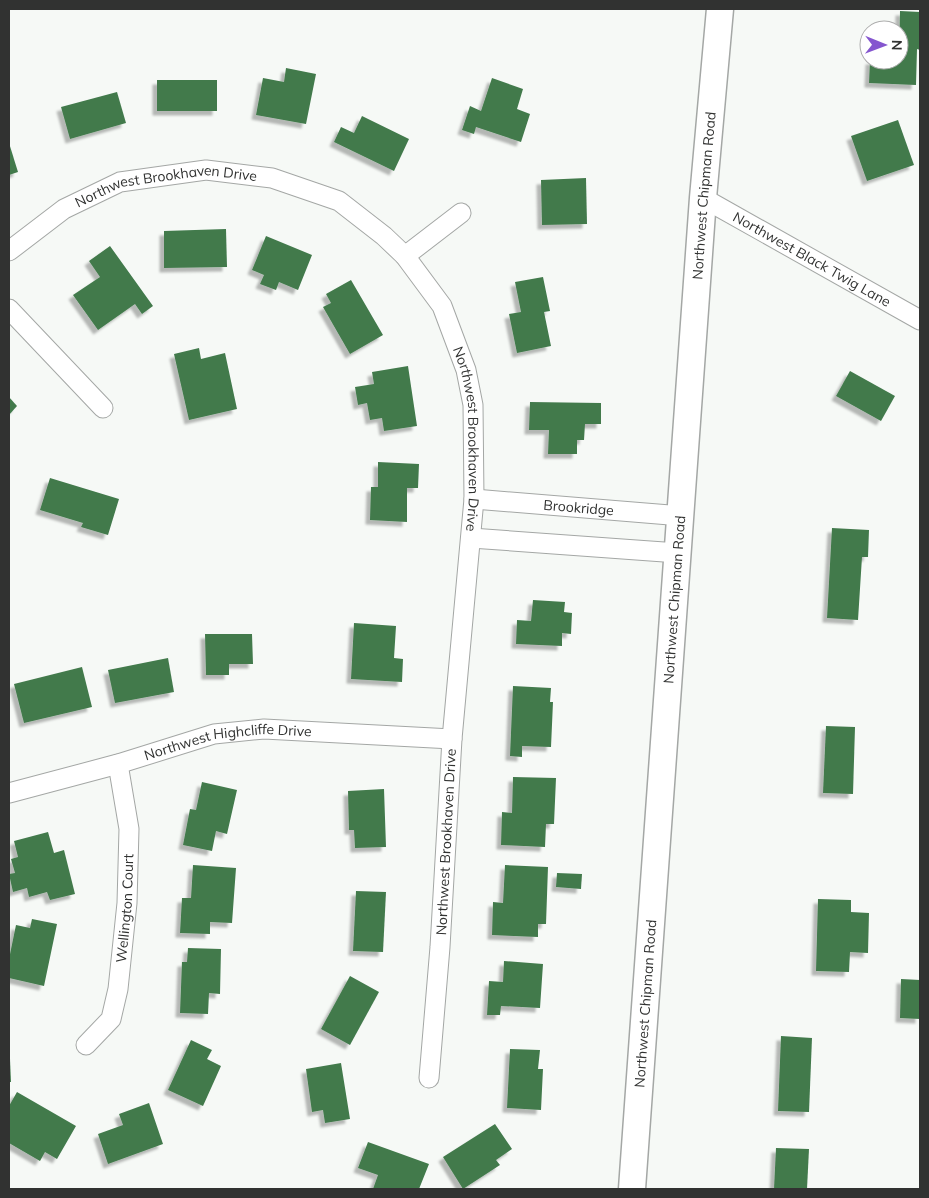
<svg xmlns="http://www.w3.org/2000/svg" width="929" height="1198" viewBox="0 0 929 1198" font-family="Mulish,sans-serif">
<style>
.building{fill:#427a4c;filter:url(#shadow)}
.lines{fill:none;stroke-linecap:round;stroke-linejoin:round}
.street-casing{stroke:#a4a7a5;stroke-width:21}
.secondary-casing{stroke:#a4a7a5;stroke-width:29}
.street{stroke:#fff;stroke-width:19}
.secondary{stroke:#fff;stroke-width:26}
.labels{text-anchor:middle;stroke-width:5;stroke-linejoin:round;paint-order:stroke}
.street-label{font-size:14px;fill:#313231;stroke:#fff}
</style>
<defs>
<filter id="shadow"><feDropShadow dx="-4.5" dy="4.5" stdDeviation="1" flood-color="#0004"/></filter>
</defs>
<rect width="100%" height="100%" fill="#f6f9f6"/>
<g class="building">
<path d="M900,11L920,12V50L917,49L916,85L869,83L870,60H899Z"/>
<path d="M286,68L316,74L306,124L256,115L263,78L284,82Z"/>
<path d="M492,78L523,89L517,109L530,114L521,142L476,127L474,134L462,130L470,106L481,111Z"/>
<rect x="157" y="80" width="60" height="31"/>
<path d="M117,92L126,123L70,139L61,107Z"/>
<path d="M362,116L409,139L394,171L334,142L341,127L354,133Z"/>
<path d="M898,120L914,165L867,181L851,136Z"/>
<path d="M9,143L18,172L9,175Z"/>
<path d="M586,178L587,224L542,225L541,180Z"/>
<path d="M226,229L227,267L164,268V231Z"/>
<path d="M266,236L312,255L298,290L279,282L276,290L260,284L264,275L252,270Z"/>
<path d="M110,246L153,306L142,314L135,304L98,330L73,295L100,277L89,261Z"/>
<path d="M543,277L550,311L544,312L551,346L517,353L509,314L521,312L515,282Z"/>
<path d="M351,280L383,335L350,354L323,307L331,303L326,294Z"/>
<path d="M199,348L201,359L225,353L237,409L189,420L174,354Z"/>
<path d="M408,366L417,426L384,431L382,418L370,420L367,403L358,405L355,387L374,384L372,372Z"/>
<path d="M850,371L895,396L881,421L836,396Z"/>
<path d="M9,397L17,406L9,415Z"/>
<path d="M530,402L601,403V424H585L584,440H577V454H548L549,430H529Z"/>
<path d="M378,462L419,464L418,488H407V522L370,520L371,487H378Z"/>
<path d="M50,478L119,499L108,535L81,527L83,523L40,510Z"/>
<path d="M832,528L869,530L868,557H862L858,620L827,618Z"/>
<path d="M533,600L565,602L564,612L572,613L571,634L562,633V646L516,644L517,620L531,621Z"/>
<path d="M354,623L396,626L394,658L403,659L402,682L351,679Z"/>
<path d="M205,634H252L253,664H229V675H206Z"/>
<path d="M168,658L174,692L115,703L108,670Z"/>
<path d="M82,667L92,707L24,723L14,684Z"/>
<path d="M513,686L551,688L550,702H553L551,747L522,746V757L510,756Z"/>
<path d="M826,726L855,727L853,794L823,793Z"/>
<path d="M513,777L556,778L554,824H546L545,847L501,845L502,812L512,813Z"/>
<path d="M202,782L237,790L227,834L216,831L212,851L183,845L190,809L196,810Z"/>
<path d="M384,789L386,847L355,848L354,830H349L348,791Z"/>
<path d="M48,832L54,853L64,850L75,894L50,900L47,892L29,897L27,888L13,892L9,874L15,873L11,859L18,857L14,841Z"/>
<path d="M193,865L236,868L232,923L210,922V934L180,933L182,898H191Z"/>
<path d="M505,865L548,867L546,924H538V937L492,935L493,902L503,903Z"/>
<path d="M557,873L582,874L581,889L556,887Z"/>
<path d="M356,891L386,892L383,952L353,951Z"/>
<path d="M818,899L851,900V912L869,913L868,953L850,952L849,972L816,971Z"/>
<path d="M32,919L57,924L44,986L9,978V959L16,925L30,928Z"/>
<path d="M188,948L221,949L220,994L209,993L208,1014L180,1013L182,962H187Z"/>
<path d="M504,961L543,964L540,1008L501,1006L500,1015H487L489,981L503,982Z"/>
<path d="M350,976L379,992L350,1045L321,1029Z"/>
<path d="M901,979L920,980V1019L900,1018Z"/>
<path d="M781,1036L812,1038L809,1112L778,1111Z"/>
<path d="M191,1040L212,1050L207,1059L221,1066L203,1106L168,1090Z"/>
<path d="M510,1049L540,1050L538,1069H543L541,1110L507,1108Z"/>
<path d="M9,1059H10L11,1082H9Z"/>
<path d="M341,1063L350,1119L325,1123L323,1110L312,1112L306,1069Z"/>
<path d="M17,1092L76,1126L57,1159L45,1152L40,1161L9,1143V1106Z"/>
<path d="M149,1103L163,1144L108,1164L98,1134L123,1125L119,1114Z"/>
<path d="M495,1124L512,1149L496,1160L500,1165L463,1189L443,1157Z"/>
<path d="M368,1142L429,1164L419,1189H373L378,1175L358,1168Z"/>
<path d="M776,1148L809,1149L807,1189H774Z"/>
</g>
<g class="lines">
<defs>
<g id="street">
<path id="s1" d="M703,198L920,320"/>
<path id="s2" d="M9,251L64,209L120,182L206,170L272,178L339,201L384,236L405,256L442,306L466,370L473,405L474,499L452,739L440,947L429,1078"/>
<path d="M405,256L461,213"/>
<path d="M9,309L103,408"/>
<path id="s3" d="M474,499L682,516"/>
<path d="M471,538L678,553"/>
<path id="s4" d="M9,793L118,764L214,734L264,729L452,739"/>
<path id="s5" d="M86,1045L111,1019L118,989L127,903L129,829L118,764"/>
</g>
<g id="secondary">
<path id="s6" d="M632,1189L703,198L720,9"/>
</g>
</defs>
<use href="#street" class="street-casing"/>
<use href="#secondary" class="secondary-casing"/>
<use href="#street" class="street"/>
<use href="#secondary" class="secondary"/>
</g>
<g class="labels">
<g class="street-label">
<text dy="5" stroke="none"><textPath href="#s2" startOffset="176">Northwest Brookhaven Drive</textPath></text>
<text dy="5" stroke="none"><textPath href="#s6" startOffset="996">Northwest Chipman Road</textPath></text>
<text dy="5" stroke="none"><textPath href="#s1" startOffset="125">Northwest Black Twig Lane</textPath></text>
<text dy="5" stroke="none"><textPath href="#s2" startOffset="641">Northwest Brookhaven Drive</textPath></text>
<text dy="5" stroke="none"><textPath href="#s3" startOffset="105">Brookridge</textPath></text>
<text dy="5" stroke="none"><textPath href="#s6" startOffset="591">Northwest Chipman Road</textPath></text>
<text dy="5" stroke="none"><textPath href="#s4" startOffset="226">Northwest Highcliffe Drive</textPath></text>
<text transform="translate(446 842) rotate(-87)" y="5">Northwest Brookhaven Drive</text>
<text dy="5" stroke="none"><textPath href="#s5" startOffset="148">Wellington Court</textPath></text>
<text dy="5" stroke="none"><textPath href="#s6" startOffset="186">Northwest Chipman Road</textPath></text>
</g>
</g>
<rect width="929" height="1198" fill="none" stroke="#313231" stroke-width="20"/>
<g transform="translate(884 45) rotate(91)"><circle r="24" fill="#ffffff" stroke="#adadad"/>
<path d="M0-4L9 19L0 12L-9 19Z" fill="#8556cf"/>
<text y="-8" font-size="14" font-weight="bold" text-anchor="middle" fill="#313231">N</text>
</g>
</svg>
